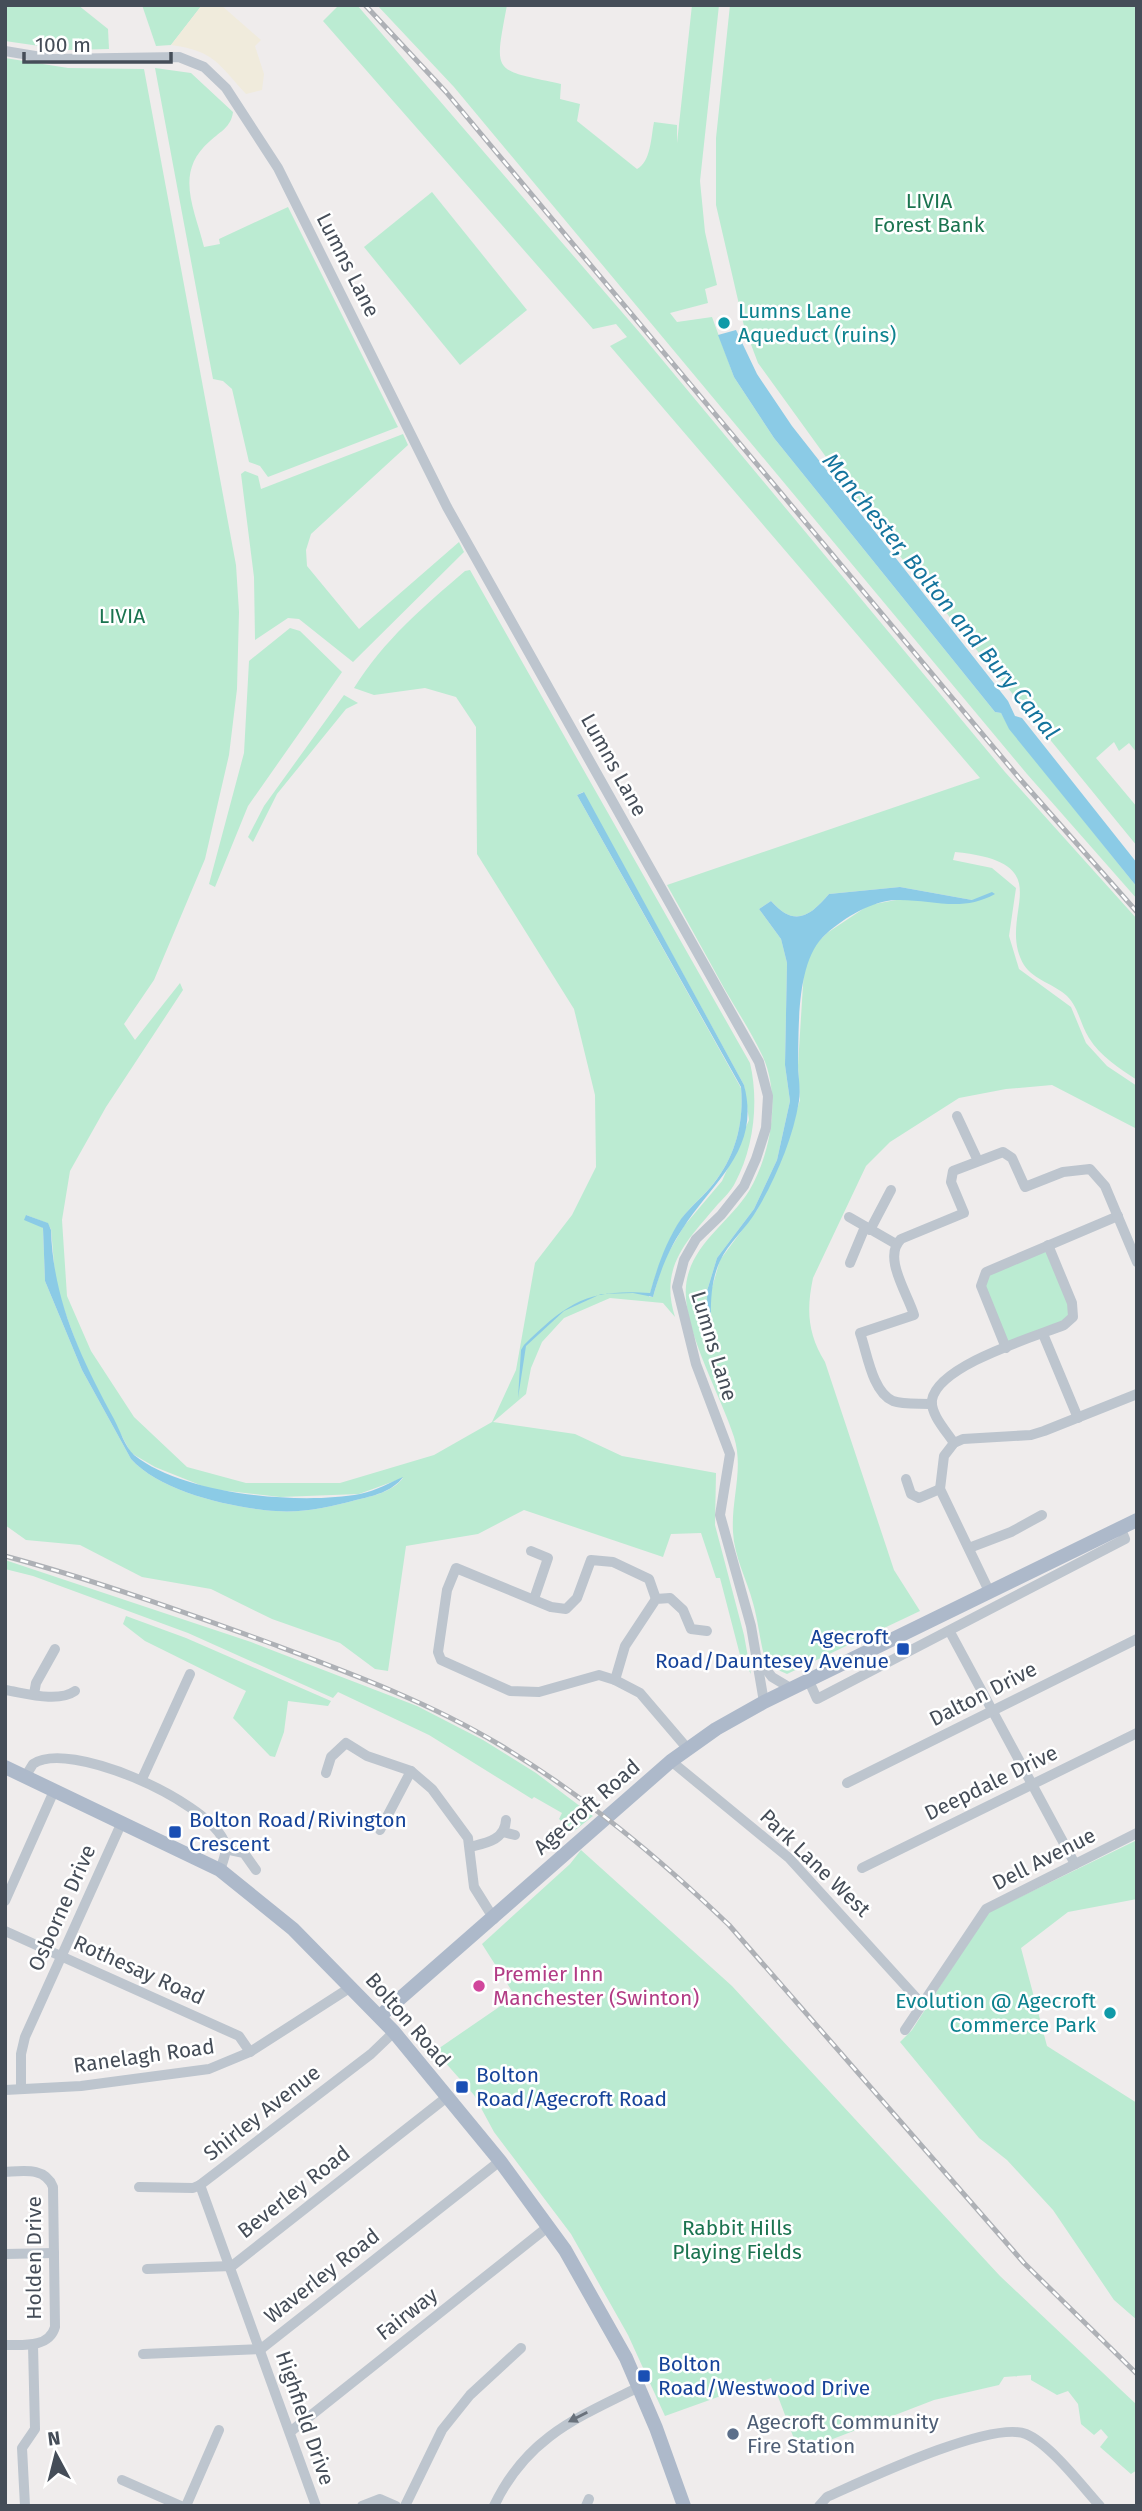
<svg xmlns="http://www.w3.org/2000/svg" width="1142" height="2511" viewBox="0 0 1142 2511" font-family="'Fira Sans',sans-serif">
<style>
.green{fill:#bbebd2;fill-rule:evenodd}
.sand{fill:#f0ebdc}
.water{fill:#8bcbe6}
.lines{fill:none;stroke-linecap:round;stroke-linejoin:round}
.minor{stroke:#bdc5ce;stroke-width:10}
.primary{stroke:#adb9ca;stroke-width:14}
.rail-casing{stroke:#aeb1b6;stroke-width:5}
.rail{stroke:#fff;stroke-width:2.5;stroke-dasharray:8;stroke-linecap:butt}
.oneway{fill:#69717b}
.culture-dot{fill:#0f9aa8;stroke:#fff;stroke-width:2.5}
.transit-dot{fill:#1a4fb4;stroke:#fff;stroke-width:2.5}
.hotel-dot{fill:#d1479c;stroke:#fff;stroke-width:2.5}
.service-dot{fill:#5c6f8a;stroke:#fff;stroke-width:2.5}
.labels{text-anchor:middle;stroke-width:5;stroke-linejoin:round;paint-order:stroke}
.park-label{font-size:21px;fill:#1b7450;stroke:#fff}
.street-label{font-size:21px;fill:#454d58;stroke:#fff}
.culture-label{font-size:21px;fill:#0d838f;stroke:#fff;text-anchor:start}
.transit-label{font-size:21px;fill:#164399;stroke:#fff;text-anchor:start}
.hotel-label{font-size:21px;fill:#b23c85;stroke:#fff;text-anchor:start}
.service-label{font-size:21px;fill:#4e5e75;stroke:#fff;text-anchor:start}
.water-label{font-size:23px;font-style:italic;fill:#14749d;stroke:#fff}
</style>
<rect width="100%" height="100%" fill="#efecec"/>
<g class="green">
<path d="M5,5H78L108,29L109,49L67,50L5,41Z"/>
<path d="M142,5H202L171,45L156,46Z"/>
<path d="M339,5H357L640,333L1005,772L1137,919V1080C1119,1068 1100,1056 1089,1038C1080,1024 1079,1008 1067,996C1054,984 1034,980 1024,965C994,914 1066,863 955,852L953,860L992,868L1016,888L1009,936L1019,969L1071,1007L1086,1043L1107,1066L1137,1086V1129L1052,1085L1006,1089L959,1098L890,1142L866,1166L813,1278C806,1311 808,1334 825,1362L894,1570L920,1611L787,1674L767,1665C760,1645 759,1624 753,1603C747,1580 734,1556 733,1532C731,1499 744,1469 734,1437C721,1396 682,1328 686,1286C690,1245 729,1223 749,1191C771,1154 781,1097 763,1057C752,1033 737,1011 724,988C705,953 686,919 667,885L980,778L610,346L627,337L616,324L593,329L323,21ZM900,887L972,900H896L869,905L827,933L810,950L804,969L798,1065L800,1100L780,1162L757,1210L720,1260L711,1291H707L717,1258L754,1209L777,1160L790,1101L785,1065L787,963L781,939L759,909L771,901C795,928 810,916 829,894Z"/>
<path d="M377,5H507C494,75 492,69 561,84L560,99L580,104L577,121L637,169C651,162 651,137 654,122L677,125V143L692,5H719L700,181L705,232L717,285L705,289L708,303L670,313L677,322L712,317L734,377L774,438L995,712L1001,713L1010,729L1137,887V899L1027,774L454,87Z"/>
<path d="M730,5H1137V753L1129,743L1119,751L1114,742L1096,758L1137,807V846L881,533L758,363L744,326L716,205V138Z"/>
<path d="M5,58L68,68L144,69L236,565L239,612L237,689L229,755L205,859L154,980L124,1024L135,1040L180,983L183,990L106,1107L70,1171L62,1220L67,1296L91,1351L134,1417L187,1467L246,1483H340L434,1455L492,1422L516,1370L535,1263L572,1215L596,1167L595,1095L574,1009L477,854L476,727L456,697L425,688L374,695L354,688C384,640 423,607 465,571L470,570L750,1063C759,1101 754,1148 735,1183C731,1191 724,1198 718,1204C687,1241 659,1266 675,1317L663,1303L610,1298L564,1318L542,1342L531,1368L526,1394L493,1422L575,1434L622,1456L716,1473L715,1525L744,1635L751,1674L740,1655L720,1578H716L701,1533L671,1534L663,1557L524,1510L478,1534L406,1546L388,1671L375,1669L340,1643L272,1619L211,1589L142,1577L80,1545L26,1540L5,1525ZM583,792L744,1085L749,1120L722,1181L684,1226L663,1262L653,1297H649C657,1270 665,1245 680,1221C689,1207 703,1197 713,1184C736,1156 744,1122 741,1088L577,795ZM26,1215L47,1223L51,1229L56,1287L86,1370L131,1453L155,1467L210,1489L280,1497L359,1494L403,1478C392,1492 373,1496 356,1500C331,1507 302,1513 276,1511C232,1508 161,1492 131,1459L82,1370L45,1281L43,1228Z"/>
<path d="M155,68L191,73L233,112C231,127 221,131 210,141C174,172 194,207 204,247L220,244L219,239L288,207L398,427L268,477L260,466L249,462L232,389L223,381L213,379Z"/>
<path d="M432,192L527,310L460,365L364,247Z"/>
<path d="M403,434L408,445L311,534L306,550L307,566L359,629L459,542L464,552L353,662L299,619L288,618L255,640L254,577L241,474L245,471L258,476L261,489Z"/>
<path d="M290,628L300,631L342,672L248,806L215,887L209,884L244,753L249,661Z"/>
<path d="M344,695L358,703L346,709L277,794L253,842L248,837L264,806Z"/>
<path d="M1047,1248L1066,1293L1071,1317L1007,1346L984,1285L985,1277Z"/>
<path d="M5,1560L251,1642L417,1706L483,1740L536,1773L593,1816L574,1831L559,1819L562,1813L534,1797L532,1799L429,1735L338,1692L333,1698L188,1633L33,1576L5,1569Z"/>
<path d="M126,1616L186,1638L331,1701L328,1706L288,1701L284,1732L275,1757L270,1756L233,1718L246,1691L145,1641L123,1624Z"/>
<path d="M1137,1840V1899L1068,1912L1021,1948L1047,2046L1137,2103V2320L1114,2300L1053,2210L1007,2160L979,2138L900,2042L912,2030L987,1913Z"/>
<path d="M581,1850L732,1986L1000,2276L1137,2405V2470L1131,2474L1100,2447L1108,2437L1101,2429L1094,2435L1081,2424L1078,2404L1068,2391L1057,2395L1031,2380V2375L1004,2377L999,2385L934,2400L799,2452L771,2378L665,2416L628,2335L571,2234L494,2132L474,2095L435,2051L515,1996L482,1944L570,1864Z"/>
</g>
<path class="sand" d="M202,5H221L261,40L255,46L264,74L262,90L246,94C218,64 215,51 171,45Z"/>
<g class="water">
<path d="M736,330L757,374L792,426L1008,701L1015,716L1022,718L1137,863V887L1009,729L1001,713L995,712L774,438L734,377L718,335Z"/>
<path d="M584,792L744,1085C761,1150 714,1180 683,1228C668,1250 660,1272 653,1297L633,1293L601,1294L564,1311L526,1346L518,1398L521,1350L524,1345C568,1302 588,1289 650,1293C657,1268 666,1241 681,1219C691,1206 704,1196 714,1183C736,1155 744,1122 741,1087L577,795Z"/>
<path d="M900,887L972,900L992,892L995,894C961,913 932,899 896,900C872,901 845,917 826,934C796,960 799,1026 798,1064C798,1076 801,1089 799,1101C793,1138 776,1178 757,1210C747,1228 728,1243 720,1261C709,1285 711,1309 711,1334H708L707,1291L717,1258L754,1209L777,1160L790,1101L785,1065L787,963L781,939L759,909L771,901C795,928 810,916 829,894Z"/>
<path d="M26,1215L48,1223L51,1230C53,1300 81,1358 114,1419C120,1430 125,1447 134,1455C184,1495 300,1505 360,1494C376,1491 391,1482 403,1477C392,1492 373,1496 356,1500C331,1507 302,1513 276,1511C232,1508 161,1492 131,1459L82,1370L45,1281L43,1228L24,1220Z"/>
</g>
<g class="lines">
<g class="minor">
<path d="M5,51L53,59L179,57L204,67L226,88L278,168L447,507L759,1062L768,1096L766,1128L756,1159L744,1186L721,1215L696,1239L684,1260L677,1287L696,1364L730,1454L720,1515L751,1626L764,1702"/>
<path d="M957,1116L978,1161"/>
<path d="M849,1217L896,1244"/>
<path d="M870,1230L891,1190"/>
<path d="M850,1263L865,1227"/>
<path d="M1043,1334L1078,1418"/>
<path d="M1006,1348L981,1286L986,1272L1118,1216"/>
<path d="M932,1404C920,1403 904,1405 893,1401C872,1392 867,1352 860,1333L914,1315C908,1294 882,1257 901,1239L964,1213L951,1182L953,1171L1003,1152L1012,1158L1025,1187L1063,1172L1090,1169L1105,1186L1137,1262"/>
<path d="M954,1443C947,1432 930,1414 932,1400C938,1365 1034,1337 1064,1325L1073,1317L1072,1303L1048,1245"/>
<path d="M906,1479L911,1494L919,1498L940,1489"/>
<path d="M969,1548L1011,1532L1042,1515"/>
<path d="M531,1551L548,1558L534,1599"/>
<path d="M989,1591L940,1489L944,1456L954,1443L963,1439L1031,1435L1044,1431L1137,1394"/>
<path d="M656,1599L649,1579L613,1562L591,1560L577,1598L566,1609L551,1607L456,1568L447,1590L438,1652L441,1660L510,1691L539,1692L599,1675L615,1680L640,1693L687,1748"/>
<path d="M950,1632L1075,1864"/>
<path d="M759,1660L772,1677L792,1689"/>
<path d="M615,1680L625,1646L656,1599L670,1598L683,1610L691,1629L707,1631"/>
<path d="M809,1681L817,1699L1125,1539L1120,1527"/>
<path d="M5,1690C25,1693 58,1703 75,1691"/>
<path d="M34,1694L36,1683L55,1649"/>
<path d="M671,1761L789,1858L921,2003"/>
<path d="M326,1773L331,1757L346,1743L367,1756L411,1771L432,1789L468,1838L474,1887L494,1919"/>
<path d="M25,1777L33,1764C69,1739 203,1800 223,1839C229,1849 223,1861 220,1870"/>
<path d="M142,1779L190,1674"/>
<path d="M847,1783L1137,1639"/>
<path d="M380,1830L411,1771"/>
<path d="M503,1832L515,1835"/>
<path d="M470,1847C486,1843 505,1840 506,1820"/>
<path d="M225,1849L244,1853L256,1870"/>
<path d="M862,1868L1137,1733"/>
<path d="M5,1901L54,1791"/>
<path d="M5,1931L239,2036L250,2052"/>
<path d="M905,2030L986,1909L1137,1833"/>
<path d="M21,2089V2054L25,2037L122,1822"/>
<path d="M5,2090L81,2086L209,2069L250,2052L351,1987"/>
<path d="M5,2172C24,2171 45,2167 53,2187L55,2327C49,2348 23,2345 5,2345"/>
<path d="M200,2185L316,2506"/>
<path d="M139,2187L193,2188L200,2185L371,2054L394,2032"/>
<path d="M5,2254L54,2253"/>
<path d="M147,2269L232,2266L447,2097"/>
<path d="M143,2354L261,2349L500,2161"/>
<path d="M290,2432L549,2226"/>
<path d="M122,2480L181,2506"/>
<path d="M25,2506L22,2448L35,2429L33,2345"/>
<path d="M186,2506L219,2430"/>
<path d="M362,2506L380,2499L396,2506"/>
<path d="M405,2506L442,2430L470,2395L521,2348"/>
<path d="M494,2506C526,2438 576,2418 639,2387"/>
<path d="M586,2506L589,2499"/>
<path d="M819,2506L827,2497C865,2480 991,2420 1026,2434C1050,2444 1082,2486 1100,2506"/>
</g>
<g class="primary">
<path d="M5,1767L220,1870L293,1929L394,2032L500,2161L565,2250L626,2358L656,2428L684,2506"/>
<path d="M380,2016L671,1761L716,1729L764,1702L1137,1520"/>
</g>
<defs>
<g id="rail">
<path d="M365,5L446,92L1020,779L1137,912"/>
<path d="M5,1556C94,1580 181,1611 267,1642C347,1672 427,1701 500,1745C585,1796 658,1857 729,1925L1024,2263L1137,2374"/>
</g>
</defs>
<use href="#rail" class="rail-casing"/>
<use href="#rail" class="rail"/>
</g>
<defs><path id="oneway-solid" d="M-6-.8H1V-3.2L6.5 0L1 3.2V.8H-6Z" transform="scale(1.75)"/></defs>
<use class="oneway" href="#oneway-solid" transform="translate(578 2417) rotate(153)"/>
<g class="culture-dot">
<circle cx="724" cy="323" r="7"/>
<circle cx="1110" cy="2013" r="7"/>
</g>
<g class="transit-dot">
<rect x="896" y="1642" width="14" height="14" rx="3.5"/>
<rect x="168" y="1825" width="14" height="14" rx="3.5"/>
<rect x="455" y="2080" width="14" height="14" rx="3.5"/>
<rect x="637" y="2369" width="14" height="14" rx="3.5"/>
</g>
<circle class="hotel-dot" cx="479" cy="1986" r="7"/>
<circle class="service-dot" cx="733" cy="2434" r="7"/>
<g class="labels">
<g class="park-label">
<text x="929" y="208">LIVIA<tspan x="929" dy="24">Forest Bank</tspan></text>
<text x="122" y="623">LIVIA</text>
<text x="737" y="2235">Rabbit Hills<tspan x="737" dy="24">Playing Fields</tspan></text>
</g>
<g class="street-label">
<text transform="translate(348 265) rotate(63)" y="7">Lumns Lane</text>
<text transform="translate(614 765) rotate(61)" y="7">Lumns Lane</text>
<text transform="translate(714 1346) rotate(73)" y="7">Lumns Lane</text>
<text transform="translate(983 1694) rotate(-27)" y="7">Dalton Drive</text>
<text transform="translate(991 1783) rotate(-26)" y="7">Deepdale Drive</text>
<text transform="translate(587 1807) rotate(-41)" y="7">Agecroft Road</text>
<text transform="translate(1044 1859) rotate(-27)" y="7">Dell Avenue</text>
<text transform="translate(815 1863) rotate(44)" y="7">Park Lane West</text>
<text transform="translate(62 1908) rotate(-66)" y="7">Osborne Drive</text>
<text transform="translate(139 1970) rotate(24)" y="7">Rothesay Road</text>
<text transform="translate(408 2020) rotate(49)" y="7">Bolton Road</text>
<text transform="translate(144 2056) rotate(-8)" y="7">Ranelagh Road</text>
<text transform="translate(262 2113) rotate(-38)" y="7">Shirley Avenue</text>
<text transform="translate(294 2192) rotate(-38)" y="7">Beverley Road</text>
<text transform="translate(34 2258) rotate(-90)" y="7">Holden Drive</text>
<text transform="translate(322 2276) rotate(-38)" y="7">Waverley Road</text>
<text transform="translate(407 2314) rotate(-38)" y="7">Fairway</text>
<text transform="translate(305 2418) rotate(71)" y="7">Highfield Drive</text>
</g>
<g class="culture-label">
<text x="738" y="318">Lumns Lane<tspan x="738" dy="24">Aqueduct (ruins)</tspan></text>
<text x="1096" y="2008" text-anchor="end">Evolution @ Agecroft<tspan x="1096" dy="24">Commerce Park</tspan></text>
</g>
<g class="transit-label">
<text x="889" y="1644" text-anchor="end">Agecroft<tspan x="889" dy="24">Road/Dauntesey Avenue</tspan></text>
<text x="189" y="1827">Bolton Road/Rivington<tspan x="189" dy="24">Crescent</tspan></text>
<text x="476" y="2082">Bolton<tspan x="476" dy="24">Road/Agecroft Road</tspan></text>
<text x="658" y="2371">Bolton<tspan x="658" dy="24">Road/Westwood Drive</tspan></text>
</g>
<g class="hotel-label">
<text x="493" y="1981">Premier Inn<tspan x="493" dy="24">Manchester (Swinton)</tspan></text>
</g>
<g class="service-label">
<text x="747" y="2429">Agecroft Community<tspan x="747" dy="24">Fire Station</tspan></text>
</g>
<g class="water-label">
<text transform="translate(941 596) rotate(51)" y="8">Manchester, Bolton and Bury Canal</text>
</g>
</g>
<rect width="1142" height="2511" fill="none" stroke="#454d58" stroke-width="14"/>
<g transform="translate(56 2455) rotate(353)" stroke="#ffffff" stroke-width="5" paint-order="stroke">
<path d="M0-5L12 26L0 18L-12 26Z" fill="#454d58"/>
<text y="-10" font-size="19" font-weight="bold" text-anchor="middle" fill="#454d58">N</text>
</g>
<path d="M24 52v10h147v-10" fill="none" stroke="#454d58" stroke-width="3.5"/>
<text x="35" y="52" font-size="21" fill="#454d58" stroke="#ffffff" stroke-width="5" paint-order="stroke">100 m</text>
</svg>
